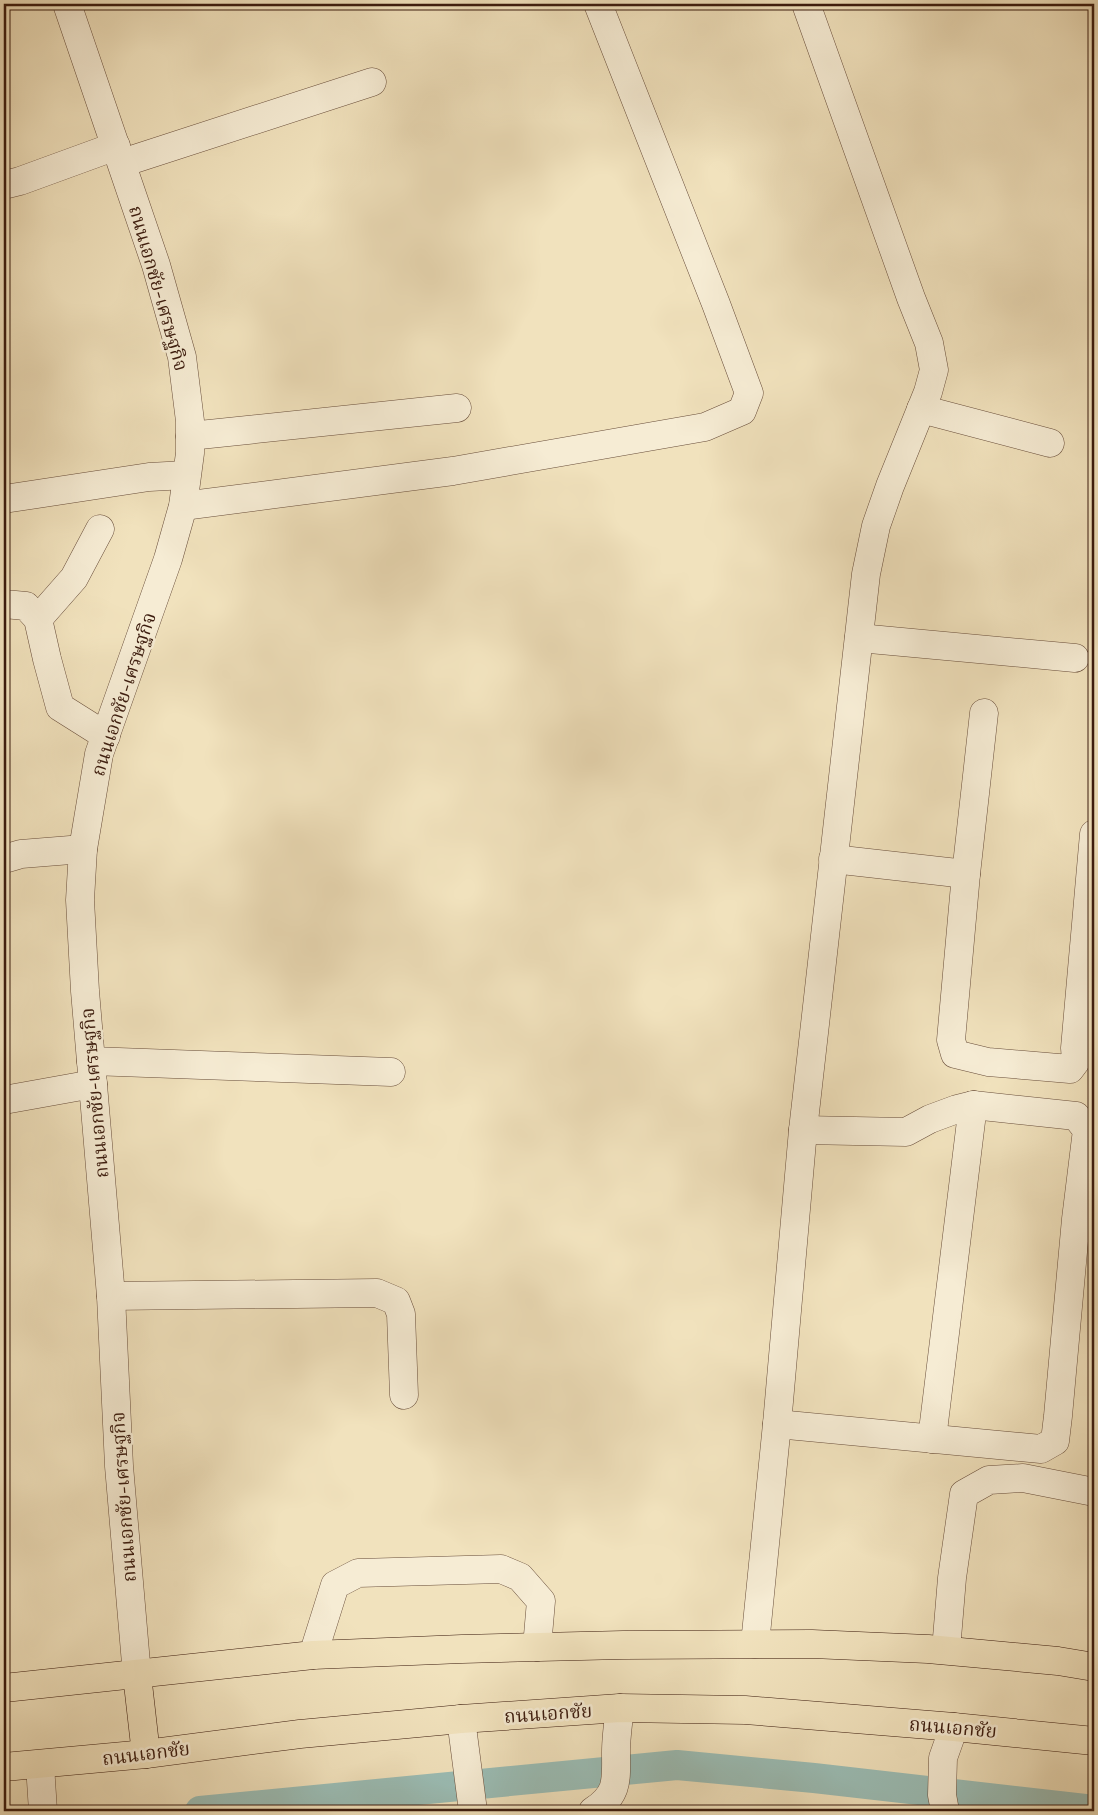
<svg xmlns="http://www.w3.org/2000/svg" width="1098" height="1815" viewBox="0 0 1098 1815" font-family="Vollkorn,'Noto Serif Thai',serif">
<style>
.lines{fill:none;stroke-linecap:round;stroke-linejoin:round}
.canal{stroke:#9bbdb5;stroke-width:30}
.minor-casing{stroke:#684d3a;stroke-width:29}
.major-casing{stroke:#3b1b0e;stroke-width:29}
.minor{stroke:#f6ecd4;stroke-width:28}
.major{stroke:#f1e2bd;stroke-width:28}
.labels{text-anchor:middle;stroke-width:5;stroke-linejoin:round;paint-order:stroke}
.street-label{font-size:19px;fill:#3b1b0e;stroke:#f6ecd4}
</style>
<rect width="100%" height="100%" fill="#f1e2bd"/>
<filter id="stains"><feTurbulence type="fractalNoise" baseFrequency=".004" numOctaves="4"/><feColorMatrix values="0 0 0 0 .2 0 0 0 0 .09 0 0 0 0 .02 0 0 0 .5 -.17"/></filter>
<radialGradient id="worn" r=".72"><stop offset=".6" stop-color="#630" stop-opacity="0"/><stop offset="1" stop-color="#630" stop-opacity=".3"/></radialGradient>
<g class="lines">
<path class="canal" d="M200,1811L677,1765L814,1778L1094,1810"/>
<defs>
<g id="minor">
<path d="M67,4L156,265L182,357L190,421V453L183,506L168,559L99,754L83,849L80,900L85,991L111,1296L119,1466L137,1675"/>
<path d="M122,163L372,82"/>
<path d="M4,185L20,181L116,146"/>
<path d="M921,409L1050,443"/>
<path d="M190,436L457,408"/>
<path d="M4,499L149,477L186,475"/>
<path d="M183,506L453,471L705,427L742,411L749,393L716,304L598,4"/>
<path d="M4,604L26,606L38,619L47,659L60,707L106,736"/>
<path d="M38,619L74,578L100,529"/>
<path d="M859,638L1075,658"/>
<path d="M984,713L966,874L951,1040L955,1054L988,1062L1070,1069L1076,1061L1075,1048L1094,834"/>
<path d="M4,859L21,854L83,849"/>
<path d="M833,859L966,874"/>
<path d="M91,1061L391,1072"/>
<path d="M4,1100L93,1084"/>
<path d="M111,1296L377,1293L396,1301L401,1314L404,1395"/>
<path d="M777,1424L1041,1449L1055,1441L1058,1416L1076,1219L1087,1130L1076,1116L973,1105L957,1109L930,1119L906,1132L803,1130"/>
<path d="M932,1439L973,1105"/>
<path d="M755,1644L777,1424L803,1130L866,574L876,526L890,486L928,392L934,370L929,343L911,298L806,4"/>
<path d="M946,1650L952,1578L964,1494L989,1480L1023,1478L1094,1492"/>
<path d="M313,1655L335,1585L358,1573L501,1569L520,1577L541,1601L537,1647"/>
<path d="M461,1719L473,1811"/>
<path d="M40,1765L43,1811"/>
<path d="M593,1811C619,1794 616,1780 616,1752C616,1738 618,1723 620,1708"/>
<path d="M945,1811L942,1795L943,1758L954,1727"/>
</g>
<g id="major">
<path d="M137,1675L146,1754"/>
<path d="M4,1688L313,1655L462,1649L623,1645L812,1644L928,1649L1058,1661L1094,1667"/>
<path d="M4,1767L146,1754L300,1734L461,1719L620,1708L745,1710L954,1727L1094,1741"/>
</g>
</defs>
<use href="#minor" class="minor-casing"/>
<use href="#major" class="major-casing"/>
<use href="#minor" class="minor"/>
<use href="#major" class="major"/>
</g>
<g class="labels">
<g class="street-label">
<text transform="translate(159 288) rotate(74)" y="7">ถนนเอกชัย-เศรษฐกิจ</text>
<text transform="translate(123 694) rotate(-72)" y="7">ถนนเอกชัย-เศรษฐกิจ</text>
<text transform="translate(94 1093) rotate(-95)" y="7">ถนนเอกชัย-เศรษฐกิจ</text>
<text transform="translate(123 1497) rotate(-94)" y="7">ถนนเอกชัย-เศรษฐกิจ</text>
<text transform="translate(548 1713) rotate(-4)" y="7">ถนนเอกชัย</text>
<text transform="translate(953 1727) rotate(5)" y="7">ถนนเอกชัย</text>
<text transform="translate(146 1753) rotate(-7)" y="7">ถนนเอกชัย</text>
</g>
</g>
<rect width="1098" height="1815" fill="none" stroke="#f1e2bd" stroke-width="20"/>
<rect x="5" y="5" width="1088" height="1805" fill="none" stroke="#3b1b0e" stroke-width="2.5"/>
<rect x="10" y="10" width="1078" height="1795" fill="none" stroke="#3b1b0e"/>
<rect width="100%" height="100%" filter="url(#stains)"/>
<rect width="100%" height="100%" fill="url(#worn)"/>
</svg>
